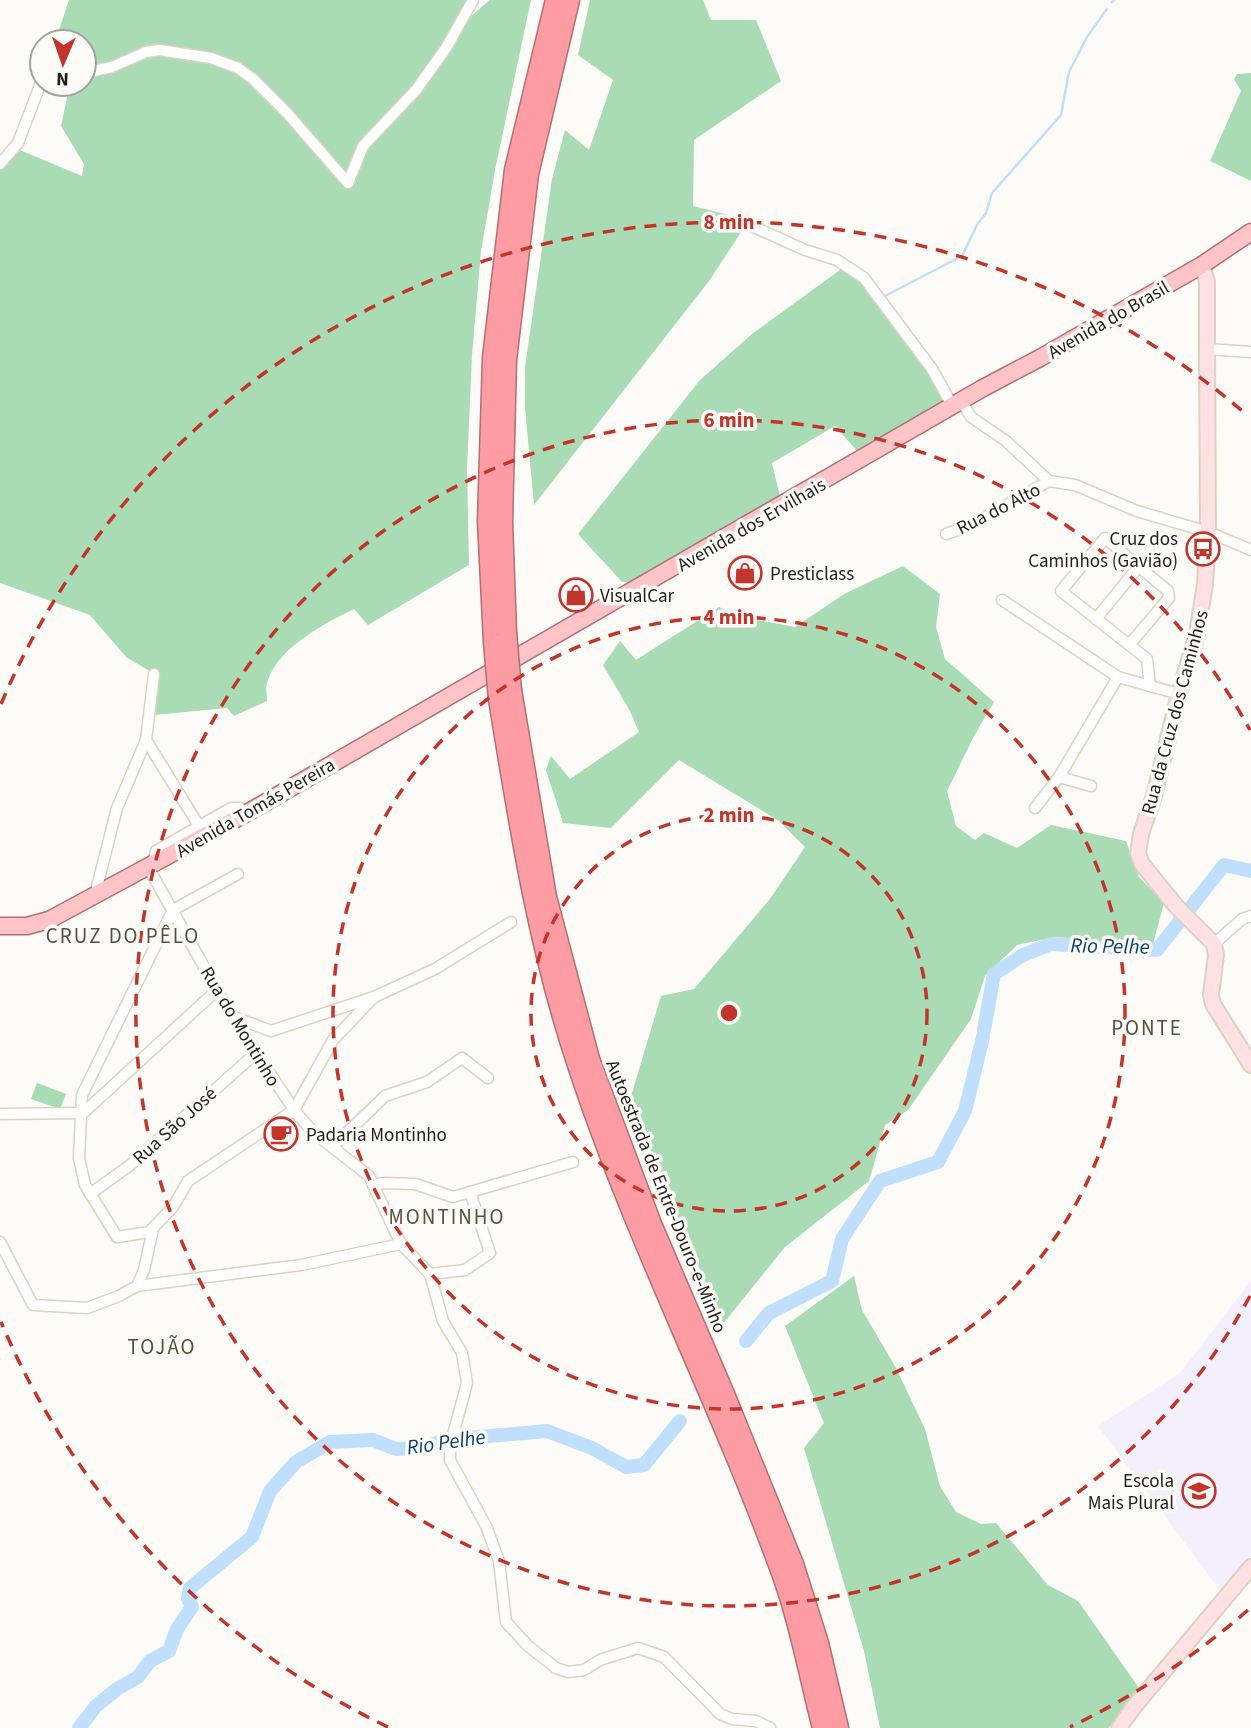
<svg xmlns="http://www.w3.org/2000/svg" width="1251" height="1728" viewBox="0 0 1251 1728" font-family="'Source Sans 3',sans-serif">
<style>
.education{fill:#f4effc}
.green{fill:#a9dbb5}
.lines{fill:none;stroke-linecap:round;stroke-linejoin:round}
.stream{stroke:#c0dffd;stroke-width:2.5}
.river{stroke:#c0dffd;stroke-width:14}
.street-casing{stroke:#ddd2c0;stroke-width:13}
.secondary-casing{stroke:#ddd2c0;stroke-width:18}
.primary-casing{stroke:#b17073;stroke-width:19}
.highway-casing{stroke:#b17073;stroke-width:21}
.street{stroke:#fff;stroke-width:10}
.secondary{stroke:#ffe1e4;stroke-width:14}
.primary{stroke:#fec4c8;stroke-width:16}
.highway{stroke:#fe9ca4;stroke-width:18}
.highway-bridge-casing{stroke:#b17073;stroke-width:21;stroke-linecap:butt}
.highway-bridge{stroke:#fe9ca4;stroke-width:18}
.ring{fill:none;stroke:#c3352a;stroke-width:3.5;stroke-dasharray:12 9}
.labels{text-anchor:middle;stroke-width:7;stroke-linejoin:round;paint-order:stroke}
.street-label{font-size:19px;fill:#221e17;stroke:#fdfbf8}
.poi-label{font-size:19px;fill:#221e17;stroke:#fdfbf8;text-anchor:start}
.neighbourhood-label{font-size:21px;letter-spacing:2px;fill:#584f40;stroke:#fdfbf8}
.water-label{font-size:21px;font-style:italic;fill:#08436f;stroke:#fdfbf8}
.centre{fill:#c3352a;stroke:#fdfbf8;stroke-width:3.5}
.ring-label{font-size:21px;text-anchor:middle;font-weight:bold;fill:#c3352a;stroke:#fdfbf8;stroke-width:7;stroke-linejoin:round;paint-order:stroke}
</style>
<rect width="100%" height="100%" fill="#fdfbf8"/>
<path class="education" d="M1251,1281V1557L1222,1593L1098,1426L1180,1373Z"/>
<g class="green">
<path d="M69,0H469L471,16L490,0H531L495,170L481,251L472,355L467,468L469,565L368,625L354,609C325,623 279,647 268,680C265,686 267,695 267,701L234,716L227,708L154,715L158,676L126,657L90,615L0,583V170L9,162L17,149L82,176L84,164L61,126L70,84H84V42H55Z"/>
<path d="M590,0H703L711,20H756L781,81L694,140L693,206L749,220L709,281L534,505L525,408V367L552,179L565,130L589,150L613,80L578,55Z"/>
<path d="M1251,73V181L1210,161L1241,91L1234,79L1237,74Z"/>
<path d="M844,267C850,271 857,275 862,280C875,294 946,391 945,404L857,451L835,426L772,463L780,497L632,582H622L578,534L700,380L752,334Z"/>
<path d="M903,566L940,594L936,627L945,659L994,702L974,736L947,791L956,826L975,840L984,833L1017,848L1051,825L1126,841L1139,877L1164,903L1153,944L1055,937L1017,945L985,976L971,1019L908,1110L885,1125L869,1181L785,1247L723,1324L629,1103L661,996L694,989L770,899L805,847L779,821L679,760L611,828L563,823L546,770L551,756L570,779L639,732L630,711L603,665L620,641L636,660L719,607L737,616L795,627L846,593Z"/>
<path d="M37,1083L66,1094L60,1109L31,1099Z"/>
<path d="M854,1276L862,1310L896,1368L925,1429L940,1486L956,1512L981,1524L996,1523L1048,1585L1078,1601L1139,1688L1109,1728H880L864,1651L804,1448L824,1423L785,1326Z"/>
</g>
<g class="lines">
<g class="stream">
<path d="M1112,2L1114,0"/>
<path d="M883,297L962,256L978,223L986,213L992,193L1061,115L1069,72L1087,37L1107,9"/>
</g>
<g class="river">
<path d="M984,1030L994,974L1023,955L1051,944L1157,950L1224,865L1251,871"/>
<path d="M746,1341L769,1313L832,1281L842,1239L880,1181L938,1162L965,1111L983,1037"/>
<path d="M79,1728L96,1706L117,1689L138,1677L150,1661L169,1651L177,1629L192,1607L188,1598L190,1588L252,1537L270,1491L296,1462L330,1442L373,1440L396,1449L423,1448L444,1440L547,1431L592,1448L626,1467L644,1465L680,1421"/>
</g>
<defs>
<g id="street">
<path d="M84,73L112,67L146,52L159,50L211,58L238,68L253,79L287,113L348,183L363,146L416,90L446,48L473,0"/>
<path d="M0,164L18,143L42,80"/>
<path d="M754,227L805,250L837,260L864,278L932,369L953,407"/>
<path d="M1207,349L1251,352"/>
<path d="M962,402L971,417L1006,441L1049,481L1075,485L1137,511L1208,532L1251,550"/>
<path d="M946,534L969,526L1049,481"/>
<path d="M1002,600L1118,677L1179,694"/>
<path d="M1096,619L1139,566"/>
<path d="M1129,645L1169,598L1168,591L1105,538L1061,591L1147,659L1150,686"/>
<path d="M154,674L146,740L199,826"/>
<path d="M1059,777L1091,786"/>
<path d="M1035,808L1059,777L1118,677"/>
<path d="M153,864L156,851L231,808H240L247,813"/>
<path d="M148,867L226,1006L294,1110L313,1132L369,1176L401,1244L430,1274L443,1321L462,1353L467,1383L450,1446V1460L486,1526L499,1561L506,1622L528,1646L556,1668L568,1672L584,1670L600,1660L638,1648L664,1657L720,1714L732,1719L756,1721L770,1728"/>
<path d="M238,874L173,910L82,1095L79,1158L85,1185L117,1237L149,1232L173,1207L188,1181L294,1110L333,1040L374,997"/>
<path d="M101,894L97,887L117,808L146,740"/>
<path d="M1214,944L1242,919L1251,916"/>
<path d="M234,1017L271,1031L374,997L435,969L511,922"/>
<path d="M0,1114L81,1113"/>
<path d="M80,1116L217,990"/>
<path d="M332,1147L385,1096L427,1082L462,1058L488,1078"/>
<path d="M373,1185L384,1183L415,1184L453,1197L573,1162"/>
<path d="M90,1194L129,1166L256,1053"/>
<path d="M0,1242L33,1305L87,1308L119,1296L137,1286L144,1270L153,1229"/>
<path d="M430,1274L465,1270L490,1253L470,1192"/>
<path d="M137,1286L301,1265L401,1244"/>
</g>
<g id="secondary">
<path d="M1202,265L1207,282V349L1208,532L1205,584L1197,634L1179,694L1154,796L1141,834L1138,853L1142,864L1176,906L1214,944L1216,955L1211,995L1213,1004L1251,1065"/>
<path d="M1119,1728L1133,1708L1251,1567"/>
</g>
<path id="primary" d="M0,926H27L49,920L247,813L983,388L1040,358L1202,265L1251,232"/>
<g id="highway">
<path d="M507,633L503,522L507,360L529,174L570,0"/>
<path d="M493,642L487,521L492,358L514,170L555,0"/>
<path d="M512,690L547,897L590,1059L652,1224L725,1394L794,1564L819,1643L839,1728"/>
<path d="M498,699C518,822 537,946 577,1065C633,1236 716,1396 778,1565C798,1617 808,1674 822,1728"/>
</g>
</defs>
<use href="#street" class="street-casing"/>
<use href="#secondary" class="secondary-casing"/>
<use href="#primary" class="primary-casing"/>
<use href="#highway" class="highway-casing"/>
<use href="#street" class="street"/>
<use href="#secondary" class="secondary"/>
<use href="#primary" class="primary"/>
<use href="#highway" class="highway"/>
<defs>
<g id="highway-bridge">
<path d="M507,633L512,690"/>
<path d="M493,642L498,699"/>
</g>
</defs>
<use href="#highway-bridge" class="highway-bridge-casing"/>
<use href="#highway-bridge" class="highway-bridge"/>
</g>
<g class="ring">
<circle cx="729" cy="1013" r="198"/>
<circle cx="729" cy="1013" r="396"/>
<path d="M1250 1296A593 593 0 1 1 1250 730"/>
<path d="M1248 1610A791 791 0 0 1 1070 1727M388 1727A791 791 0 0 1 1 1322M1 704A791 791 0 0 1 1248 416"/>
</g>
<defs>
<symbol id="bus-ring" viewBox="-11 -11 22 22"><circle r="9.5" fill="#fdfbf8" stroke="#c3352a" stroke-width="1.5"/><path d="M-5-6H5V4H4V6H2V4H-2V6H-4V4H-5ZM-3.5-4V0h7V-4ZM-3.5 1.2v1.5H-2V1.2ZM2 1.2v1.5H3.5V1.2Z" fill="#c3352a"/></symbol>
<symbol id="shop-ring" viewBox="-11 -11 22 22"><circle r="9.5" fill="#fdfbf8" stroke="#c3352a" stroke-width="1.5"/><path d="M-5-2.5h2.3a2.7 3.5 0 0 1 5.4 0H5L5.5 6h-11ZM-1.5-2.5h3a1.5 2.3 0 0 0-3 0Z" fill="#c3352a"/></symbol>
<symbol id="cafe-ring" viewBox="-11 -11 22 22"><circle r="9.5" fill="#fdfbf8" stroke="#c3352a" stroke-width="1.5"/><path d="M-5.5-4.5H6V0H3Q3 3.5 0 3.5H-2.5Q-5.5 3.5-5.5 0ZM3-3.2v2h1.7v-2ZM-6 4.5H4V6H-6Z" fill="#c3352a"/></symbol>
<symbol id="school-ring" viewBox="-11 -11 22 22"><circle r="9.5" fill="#fdfbf8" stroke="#c3352a" stroke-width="1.5"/><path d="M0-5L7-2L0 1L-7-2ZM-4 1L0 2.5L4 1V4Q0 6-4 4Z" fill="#c3352a"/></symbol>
</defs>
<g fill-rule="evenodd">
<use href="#bus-ring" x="1184" y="530" width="38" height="38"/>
<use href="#shop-ring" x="726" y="554" width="38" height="38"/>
<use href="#shop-ring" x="557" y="576" width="38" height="38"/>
<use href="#cafe-ring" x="262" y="1115" width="38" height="38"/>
<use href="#school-ring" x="1180" y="1472" width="38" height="38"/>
</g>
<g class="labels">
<g class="street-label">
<text transform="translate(1108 319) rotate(-30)" y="7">Avenida do Brasil</text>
<text transform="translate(998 508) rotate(-27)" y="7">Rua do Alto</text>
<text transform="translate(751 524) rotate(-30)" y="7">Avenida dos Ervilhais</text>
<text transform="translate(1174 712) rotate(-75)" y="7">Rua da Cruz dos Caminhos</text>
<text transform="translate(255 807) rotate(-30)" y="7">Avenida Tomás Pereira</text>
<text transform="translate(241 1026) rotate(59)" y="7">Rua do Montinho</text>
<text transform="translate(174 1125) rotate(-42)" y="7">Rua São José</text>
<text transform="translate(667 1196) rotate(68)" y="7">Autoestrada de Entre-Douro-e-Minho</text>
</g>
<g class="poi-label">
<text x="1178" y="545" text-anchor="end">Cruz dos<tspan x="1178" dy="22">Caminhos (Gavião)</tspan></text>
<text x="770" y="580">Presticlass</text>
<text x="600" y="602">VisualCar</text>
<text x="306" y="1141">Padaria Montinho</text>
<text x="1174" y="1487" text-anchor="end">Escola<tspan x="1174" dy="22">Mais Plural</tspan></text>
</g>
<g class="neighbourhood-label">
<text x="123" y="943">CRUZ DO PÊLO</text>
<text x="1147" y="1035">PONTE</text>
<text x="447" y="1224">MONTINHO</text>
<text x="162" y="1354">TOJÃO</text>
</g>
<g class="water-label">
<text transform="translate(1110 946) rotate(1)" y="7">Rio Pelhe</text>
<text transform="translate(446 1442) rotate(-8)" y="7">Rio Pelhe</text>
</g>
</g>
<circle cx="729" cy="1013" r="10" class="centre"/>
<g class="ring-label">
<text x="729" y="229">8 min</text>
<text x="729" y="427">6 min</text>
<text x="729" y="624">4 min</text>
<text x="729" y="822">2 min</text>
</g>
<g transform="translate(63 63) rotate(182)"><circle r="33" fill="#fdfbf8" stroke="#a5a39e" stroke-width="2"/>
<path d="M0-5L12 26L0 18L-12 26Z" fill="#c3352a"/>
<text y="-10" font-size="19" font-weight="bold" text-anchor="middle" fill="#221e17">N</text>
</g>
</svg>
